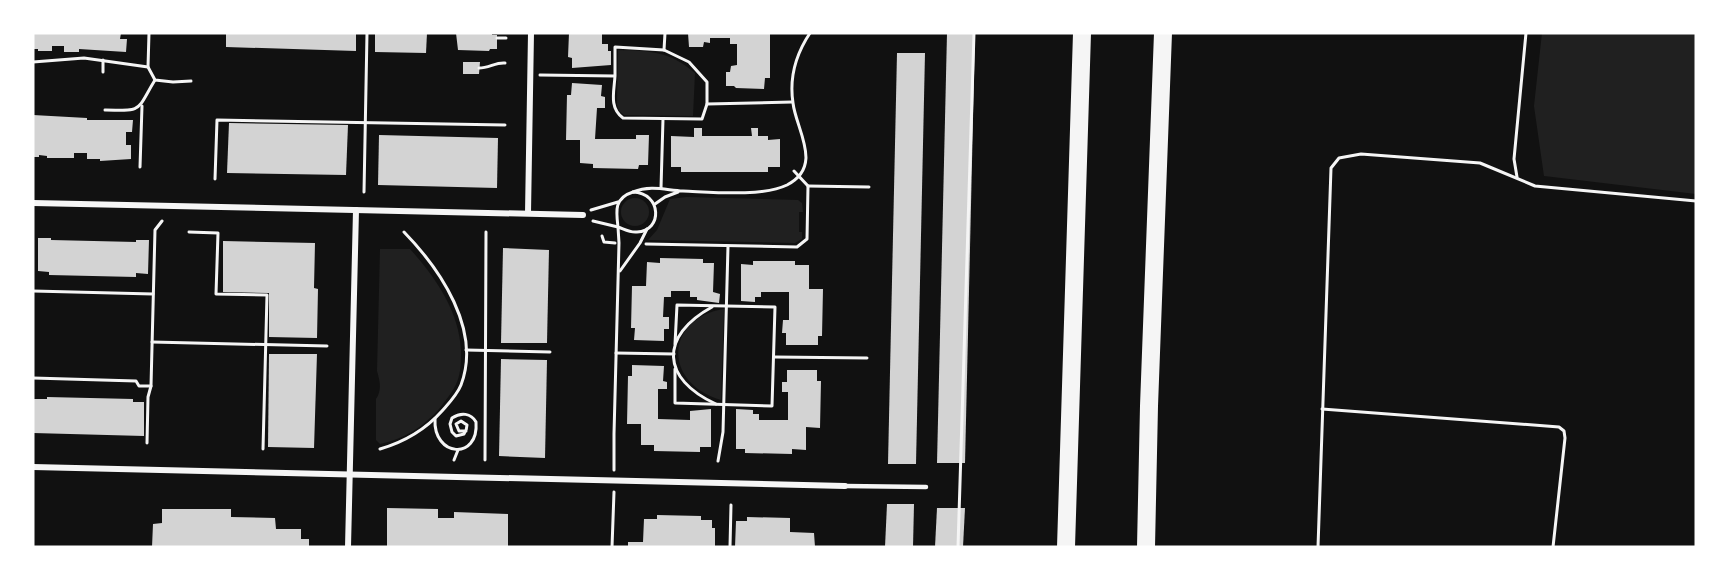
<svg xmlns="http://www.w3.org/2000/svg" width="1729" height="580" viewBox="0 0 1729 580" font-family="'Varela Round',sans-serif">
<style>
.green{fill:#202020}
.building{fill:#d3d3d3}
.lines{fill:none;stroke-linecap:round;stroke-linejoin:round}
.path{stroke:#f5f5f5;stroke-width:3}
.service{stroke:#f5f5f5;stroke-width:4.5}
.minor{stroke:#f5f5f5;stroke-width:6}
.motorway{stroke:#f5f5f5;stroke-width:18}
</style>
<rect width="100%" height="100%" fill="#111"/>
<g class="green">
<path d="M1542,33H1696V194L1544,176L1534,106Z"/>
<path d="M618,50C651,51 669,51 695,73L693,116L624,115L619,111L617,105Z"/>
<path d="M687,197L798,200L802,203L803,212H799V232H802V239L795,243L648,240L657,230L670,199Z"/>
<circle cx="635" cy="212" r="14"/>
<path d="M380,249H410C436,278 459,311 461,350C461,362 461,372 457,382C453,392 445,401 439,409C423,427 404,439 380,444L376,440V399C382,390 380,381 377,371Z"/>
<path d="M724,309L721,400C662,383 665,318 724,309Z"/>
</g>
<g class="building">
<path d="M33,33H121L120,39H127L126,52L79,49V52H64V46H52V51H38V49H33Z"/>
<path d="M226,33H356V51L226,47Z"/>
<path d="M375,33H427L426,53L375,52Z"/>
<path d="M456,33H492V35H497V49H490L489,51L458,50Z"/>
<path d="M569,33H602V44H608V51H611V65L572,68V58L568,57Z"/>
<path d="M688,33L770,34V78H765L764,89L736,88L734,86H726V72H730L731,66L737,65V44H730V38H710V43L704,42L703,47H689Z"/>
<path d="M947,33H975L965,463H937Z"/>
<path d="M897,53H925L916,464H888Z"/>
<path d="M463,62H480L479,74H463Z"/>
<path d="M572,83L602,85L601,96L605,97V108H597L595,139H636V135H649L648,165H639L638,169L593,168V164L580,163V140H566L567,95H571Z"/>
<path d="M33,115L87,118V120H133L132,132H126V145H131V159L100,161V159H87V153H74V158H47V156L39,155V157H33Z"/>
<path d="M229,123L348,125L346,175L227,173Z"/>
<path d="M694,128H702V136H752L751,128H758V136H768V140L780,139V167H768V172H681V167H671V136L694,137Z"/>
<path d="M379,135L498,138L497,188L378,185Z"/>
<path d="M38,238H51V240L136,242V240H149L148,274L136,273V277L49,275V272L38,271Z"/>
<path d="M223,241L315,243L314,288L318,289L317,338L269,337V293L223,292Z"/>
<path d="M503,248L549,250L547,343H501Z"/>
<path d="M660,258L703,259V263H714L713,292L720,294L719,303L697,300V297H690V291H671V297H664L663,317H669V329H664V341L634,340L635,328H631L632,286H646L647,262L660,263Z"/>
<path d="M753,261H795V265H809V289H823L822,336H818V345H786V333H782L783,320H789V292H761V297H755V302L741,301V264L753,265Z"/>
<path d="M269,354H317L314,448L268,447Z"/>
<path d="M501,359L547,360L545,458L499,456Z"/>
<path d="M632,365L664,366L663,381L667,382V389H658V419L690,420V411L711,409V447H700V452L654,451V445H641V424H627L628,376H632Z"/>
<path d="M787,370H817V381H821L820,428L806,427V450L792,449V454L745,453V449H736V409L753,410V414H759V420H788V392H782V382H787Z"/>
<path d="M47,397L133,399V402H144V436L33,433L34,399H47Z"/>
<path d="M887,504H914L913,547H885Z"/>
<path d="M387,508L438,509V518H454V512L508,514V547H387Z"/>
<path d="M937,508H965L963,547H935Z"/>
<path d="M162,509H231V517L275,518L276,529H301V539H309V547H152L153,524L162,523Z"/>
<path d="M657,515L701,516V520H712V528H715V547H628V542H643L644,519H657Z"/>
<path d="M747,517L790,518V532L814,533L815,547H735L736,521H747Z"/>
</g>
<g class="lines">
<g class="path">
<path d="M149,33L148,67L155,80L173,82L191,81"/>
<path d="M497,38H506"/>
<path d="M664,50L665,33"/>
<path d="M33,62L84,58L148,67"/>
<path d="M479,68C489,68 496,62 505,63"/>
<path d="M103,72V60"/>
<path d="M540,75L615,76V47L664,50L689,62L707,82V104L702,119L623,118C609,108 614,92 615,76"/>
<path d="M707,104L792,102"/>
<path d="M105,110C144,111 136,111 155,80"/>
<path d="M140,167L142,106"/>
<path d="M1517,177L1514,159L1526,33"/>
<path d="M215,179L217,120L505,125"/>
<path d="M808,186L869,187"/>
<path d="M661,188L663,119"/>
<path d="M364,192L367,33"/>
<path d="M633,192C651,185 665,190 683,191C711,192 762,197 787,185C824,166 796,130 793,103C789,77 796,54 810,33"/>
<path d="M633,192C662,193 663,231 637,232C630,233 624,229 618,227C616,211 614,198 633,192Z"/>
<path d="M655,204L665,197L678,192"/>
<path d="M591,210L618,202"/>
<path d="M593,221L618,227L619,243L614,434V470"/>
<path d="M189,232L218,233L216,294L267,295L263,449"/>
<path d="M602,236L604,242L615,243"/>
<path d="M646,244L797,247L807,239L808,186L794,171"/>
<path d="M620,271L640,243L647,229"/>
<path d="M33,291L153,294"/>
<path d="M712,307C659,336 661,379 716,404"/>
<path d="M152,342L327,346"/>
<path d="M466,350L550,352"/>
<path d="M616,353L674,354"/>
<path d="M775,357L867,358"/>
<path d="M675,369V403L772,406L775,307L677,305L675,344"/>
<path d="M33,378L136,381L139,386H151"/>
<path d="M1322,409L1559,427L1564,431L1565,438L1553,547"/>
<path d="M435,419C433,457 479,461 476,422C471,413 461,412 452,418L450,424L452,432L456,436L464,434C466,431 467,429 467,425L461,421L456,424L459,431H466"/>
<path d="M147,443L148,397L151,386L155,230L162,221"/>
<path d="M380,449C404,442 425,430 442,411C449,403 457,395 461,385C482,330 440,269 404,232"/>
<path d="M454,460L458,450"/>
<path d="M485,460L486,232"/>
<path d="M718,461L723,432L728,246"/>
<path d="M612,547L614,492"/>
<path d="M730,547L731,505"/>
<path d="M958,547L974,33"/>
<path d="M1318,547L1331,168L1339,158L1361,154L1480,163L1535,186L1696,201"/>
</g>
<path class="service" d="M845,486L926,487"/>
<g class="minor">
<path d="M33,203L583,215"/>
<path d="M528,213L531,33"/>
<path d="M33,467L845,486"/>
<path d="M348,547L356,210"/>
</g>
<g class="motorway">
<path d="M1066,547L1082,33"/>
<path d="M1146,547L1149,406L1163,33"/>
</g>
</g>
<rect width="1729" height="580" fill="none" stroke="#ffffff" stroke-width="69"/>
</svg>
